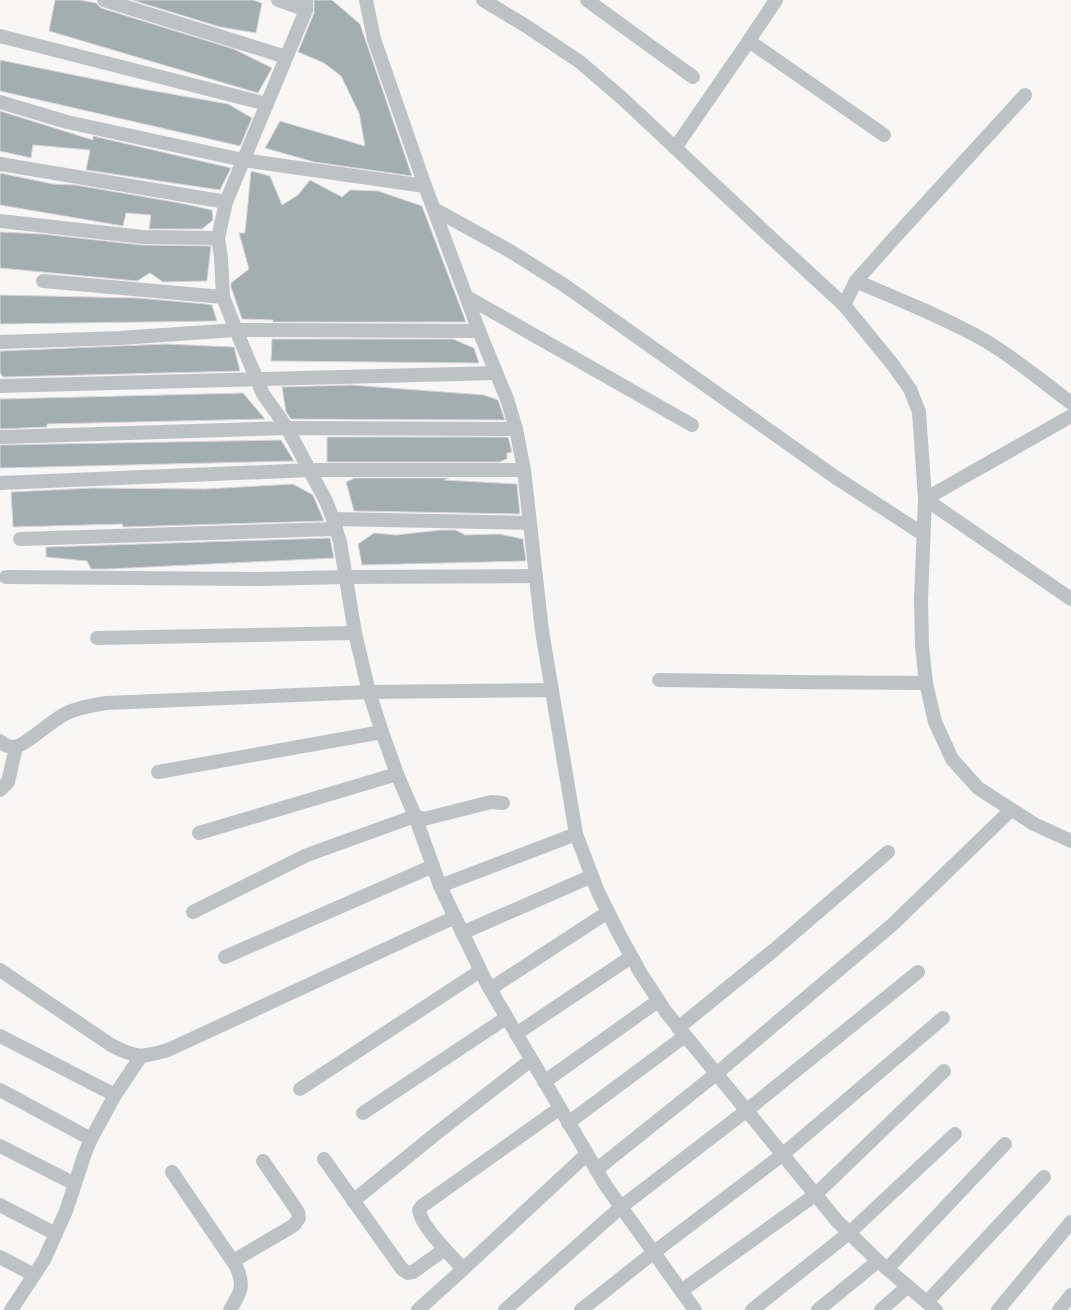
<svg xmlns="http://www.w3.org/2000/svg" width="1071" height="1310" viewBox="0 0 1071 1310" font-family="'Fira Sans Condensed',sans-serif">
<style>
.building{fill:#a2aeb0;stroke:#d9d9d8}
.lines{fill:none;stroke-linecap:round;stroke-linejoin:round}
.minor{stroke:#bdc3c4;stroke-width:14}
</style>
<rect width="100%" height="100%" fill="#f8f7f5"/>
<g class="building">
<path d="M55,0H80L96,3L101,8L234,49L272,68L258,93L49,31Z"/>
<path d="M132,0H253L262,3L256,33L220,27Z"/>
<path d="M314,0H332L360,24L412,176L314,162L265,148L280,121L365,146L359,113L341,76L324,63L298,52L314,13Z"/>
<path d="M0,60L143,89L228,104L252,118L240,146L0,91Z"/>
<path d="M0,111L93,140V136L231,168L220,190L86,170L90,150L33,145L31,158L0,151Z"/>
<path d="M251,171L270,176L282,205L298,195L310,180L342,197L350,190L378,191L422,206L466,322H273V320L242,319L231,287V283L249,269L239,233H245Z"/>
<path d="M0,173L53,184L76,185L180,203L212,210L213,220L202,229H149L151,215L126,213L123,226L0,205Z"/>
<path d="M0,232L42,234L142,245L211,246L207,281L163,282L150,273L137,281L0,268Z"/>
<path d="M0,295L138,298L206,304L212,305L217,321L0,324Z"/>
<path d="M272,339H453L474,348L479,363L271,361Z"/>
<path d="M166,344L234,347L240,371L3,377L0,373V351Z"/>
<path d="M351,385L484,395L498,400L505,420L291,419L286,412L282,387Z"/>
<path d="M243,393L265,419L47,424V427L0,429V399Z"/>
<path d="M327,437H508L512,452L507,453V459L499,462H327Z"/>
<path d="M281,440L294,461L0,468V445Z"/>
<path d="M355,478H449L444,480L517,484L520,514L354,511L346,482Z"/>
<path d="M293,484L313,495L324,521L123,527L122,524L13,527L11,492L92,488L205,489Z"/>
<path d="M441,530H456L465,535L499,534L523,539L526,561L362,565L358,544L374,533L396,535Z"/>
<path d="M330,538L334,558L108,569H91L87,561L46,557V547Z"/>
</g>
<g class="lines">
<g class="minor">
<path d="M104,0L286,57"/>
<path d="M278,0L306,10"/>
<path d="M306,0V10L226,202L218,238L221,257L223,297L236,330L263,394L287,428L326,501L333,519L340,542L355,633L369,692L382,732L397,774L415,816L440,886L487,984L606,1186L695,1310"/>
<path d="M366,0L374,39L425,186L479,331L507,399L516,429L524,470L542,631L576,834L598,892L619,934L640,972L666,1012L837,1221L878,1261L936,1310"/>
<path d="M483,0L526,26L580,62L623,99L767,234L844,305L893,365L910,389L919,412L925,499L921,600L922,646L926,683L935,722L952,759L978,788L1034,824L1071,841"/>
<path d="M587,0L693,77"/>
<path d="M0,36L267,104"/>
<path d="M749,41L884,135"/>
<path d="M0,102L67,122L243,160L425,186"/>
<path d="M675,148L744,48L776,0"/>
<path d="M0,164L226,202"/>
<path d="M434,209L510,251L564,285L835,477L923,534"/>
<path d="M0,221L143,237L218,238"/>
<path d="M43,281L223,297"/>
<path d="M856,281C899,300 944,317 984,340C1015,358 1043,382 1071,403"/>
<path d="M467,297L692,425"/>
<path d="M844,305L856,281L896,236L1025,95"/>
<path d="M0,342L120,338L236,330L479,331"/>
<path d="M0,386L496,373"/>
<path d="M1071,416L925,499L1071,599"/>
<path d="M2,437L287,428L516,429"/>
<path d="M0,483L311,470H524"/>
<path d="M333,519L530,523"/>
<path d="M20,539L336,529"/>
<path d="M6,577L261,579L346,577L536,576"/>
<path d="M97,638L355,633"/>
<path d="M659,680L791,682L926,683"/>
<path d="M0,741C4,745 9,747 14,747C25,746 53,719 67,713C79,707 93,705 106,703L369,692L552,690"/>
<path d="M158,772L382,732"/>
<path d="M0,790L8,782L16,747"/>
<path d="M199,833L397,774"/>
<path d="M440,886L576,834"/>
<path d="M193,912L307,855L415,816L424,819L491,802L503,803"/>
<path d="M462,933L592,876"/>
<path d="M225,957L433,866"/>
<path d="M0,970L111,1045C136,1058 142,1058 168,1050L455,917"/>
<path d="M490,989L608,912"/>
<path d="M678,1028L774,950L888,852"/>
<path d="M516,1034L631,957"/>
<path d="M0,1036L115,1095"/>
<path d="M544,1082L658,1001"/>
<path d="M300,1089L480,971"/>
<path d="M0,1090L91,1139"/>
<path d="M363,1113L506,1018"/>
<path d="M568,1123L685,1036"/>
<path d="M0,1146L75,1184"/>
<path d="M324,1159L402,1269L408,1273L413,1272L445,1249"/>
<path d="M596,1170L716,1074L892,925L1011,810"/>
<path d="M172,1172L236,1266C245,1286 241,1292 230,1310"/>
<path d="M353,1201L438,1132L531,1060"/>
<path d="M0,1205L56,1234"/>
<path d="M0,1257L34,1275"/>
<path d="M233,1261L286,1230L294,1225L299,1218L298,1212L263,1161"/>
<path d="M463,1269C451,1255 421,1227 419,1210L422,1206L560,1108"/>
<path d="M887,1269L1005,1144"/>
<path d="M681,1291L815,1195L944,1071"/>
<path d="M927,1302L1044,1177"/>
<path d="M11,1310L44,1260L66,1211L85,1153L91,1139L115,1095L141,1056"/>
<path d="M418,1310L460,1272L587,1154"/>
<path d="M505,1310L621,1207L746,1111L918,972"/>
<path d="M581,1310L653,1253L782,1155L943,1018"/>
<path d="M752,1310L849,1233L955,1134"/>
<path d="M818,1310L878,1261"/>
<path d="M881,1310L908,1286"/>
<path d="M998,1310L1071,1222"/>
<path d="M1059,1310L1071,1295"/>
</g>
</g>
</svg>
